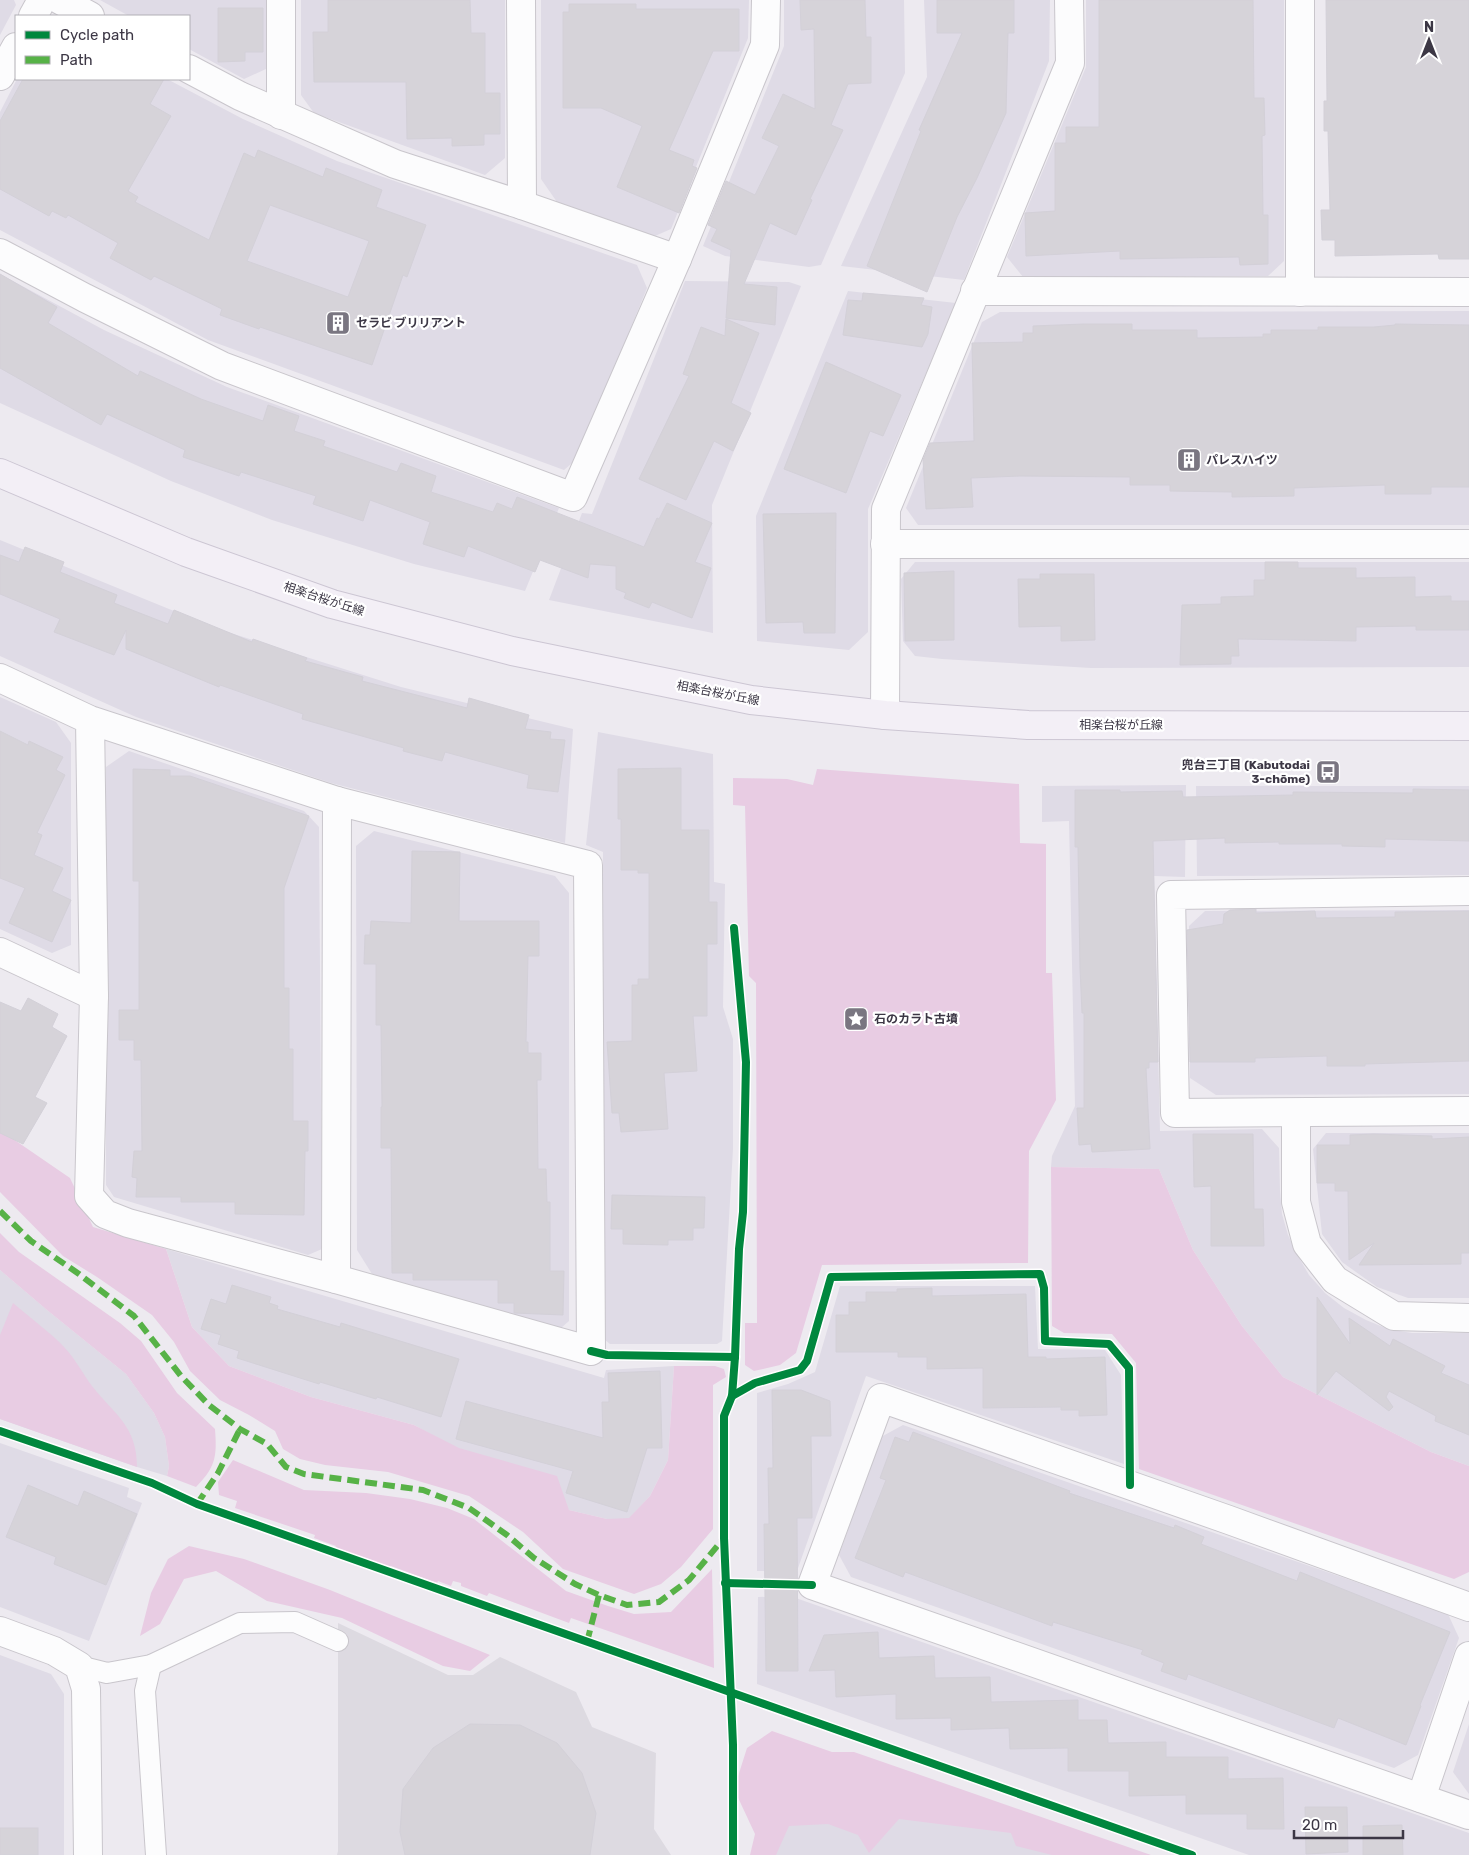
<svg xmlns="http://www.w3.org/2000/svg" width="1469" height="1855" viewBox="0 0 1469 1855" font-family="Rubik,'Noto Sans JP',sans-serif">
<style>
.residential{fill:#dfdbe6}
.industrial{fill:#dddae1}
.green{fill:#e8cce3}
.building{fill:#d6d3d9;stroke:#d3d0d8;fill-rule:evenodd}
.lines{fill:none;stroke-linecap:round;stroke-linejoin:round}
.service-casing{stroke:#c9c6cc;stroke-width:22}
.minor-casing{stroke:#c9c6cc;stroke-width:30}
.secondary-casing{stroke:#ccc6d3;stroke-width:30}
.service{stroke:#fcfcfd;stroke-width:20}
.minor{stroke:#fcfcfd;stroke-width:28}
.secondary{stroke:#f3eff6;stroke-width:28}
.quiet{stroke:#57b247;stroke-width:6;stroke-dasharray:12 6;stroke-linecap:butt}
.cycleway-casing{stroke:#fff;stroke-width:11}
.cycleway{stroke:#00873e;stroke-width:8}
.labels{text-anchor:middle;stroke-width:4.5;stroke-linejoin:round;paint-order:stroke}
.poi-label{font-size:12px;font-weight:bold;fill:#3c3745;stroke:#fff;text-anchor:start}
.street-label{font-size:12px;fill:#3c3745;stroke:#fff}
</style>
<rect width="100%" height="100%" fill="#edeaf0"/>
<g class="residential">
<path d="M0,0H14L16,5L0,35Z"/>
<path d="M100,0H266V69L244,79L189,49V16H129Z"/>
<path d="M301,0H505V158L485,175L314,113L301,95Z"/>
<path d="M541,0H749L748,38L671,229L655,236L557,202L541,179Z"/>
<path d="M784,0H904L905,73L821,265L809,267L725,256L703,246L784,46Z"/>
<path d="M924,0H1050L1049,61L964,280L841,266L927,77Z"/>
<path d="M1086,0H1284V261L1268,276L1023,277L1007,257L1086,67Z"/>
<path d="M17,79H167L243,119L337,161L637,265L647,288L578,458L564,470L208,340L0,230V112Z"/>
<path d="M0,274L104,330L227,387L559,508L525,591L414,564L272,520L171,481L0,403Z"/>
<path d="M685,281L789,282L801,286L712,505L713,633L549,600L582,513L592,514Z"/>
<path d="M848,291L956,303L868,509V632L849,650L757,641L756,516Z"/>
<path d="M1469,311V525H918L906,508L982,322L1000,312Z"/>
<path d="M0,540L218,629L401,687L573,729L565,843L331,783L136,717L0,656Z"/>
<path d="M915,562H1469V667L1091,668L942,659L915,656L903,641L901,579Z"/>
<path d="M0,697L56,722L71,743V945L52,953L0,929Z"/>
<path d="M598,732L713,754L714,882L725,884L723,1007L733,1039V1149L722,1341L717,1344H610L604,1339L603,852L586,845Z"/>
<path d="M129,751L304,811L319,827L322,1249L308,1255L114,1197L106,1185V767Z"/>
<path d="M1186,785L1185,877L1154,876L1160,1131L1262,1129L1279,1148L1280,1191L1282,1214L1288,1235L1298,1256L1309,1275L1325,1293L1344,1308L1366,1320L1388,1329L1412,1333H1469V1466L1431,1452L1283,1377L1242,1326L1193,1250L1159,1169L1051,1167L1052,1156L1075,1106L1069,821L1042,822V786Z"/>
<path d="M1196,786H1469V875L1197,876Z"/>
<path d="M374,831L555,876L569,893V1321L561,1328L372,1274L357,1250L356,846Z"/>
<path d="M1469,910V1094L1216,1095L1190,1078L1189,926L1205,911Z"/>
<path d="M1326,1133H1469V1298H1408L1377,1287L1342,1262L1322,1234L1313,1149Z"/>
<path d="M166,1249L604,1378L606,1370L674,1366L668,1460L650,1496L629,1519H607L569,1510L414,1425L311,1397L229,1366L192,1327Z"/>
<path d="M0,1270L47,1310L126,1374L154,1413L165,1437L169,1466L167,1476L137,1467L0,1419Z"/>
<path d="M840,1286H1035L1038,1349L1105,1350L1121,1375L1124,1464L866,1376L797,1571H757V1393L788,1384L815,1372Z"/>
<path d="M903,1425L1448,1614L1459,1638L1418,1755L1394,1768L851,1577L839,1555L881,1437Z"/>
<path d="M0,1443L129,1488L127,1497L142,1503L89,1641L0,1607Z"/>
<path d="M790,1596L1469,1833V1855H1249L757,1684L758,1597Z"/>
<path d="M0,1655L51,1674L64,1694V1855H0Z"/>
<path d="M1469,1724V1794L1453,1772Z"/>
<path d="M771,1777L1118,1855H758Z"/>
</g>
<path class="industrial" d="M338,1623L448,1675H473L500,1657L576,1692L592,1727L656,1753L654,1829L671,1855H337L338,1851Z"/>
<g class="green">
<path d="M817,769L1019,784L1020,843L1046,844V973H1052L1056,1100L1029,1151L1028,1263L822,1265L796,1353L780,1365L754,1371L745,1365V1323H757L756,983L749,976L745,806L733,805V778L787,779L813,785Z"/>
<path d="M0,1130L70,1178L93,1227L166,1249L192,1327L229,1366L311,1397L414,1425L459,1448L557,1476L569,1510L607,1519L629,1518L650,1496L668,1460L674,1366H715L724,1369L726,1377L713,1385V1529L681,1567L661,1584L634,1594L563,1569L523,1532L469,1496L388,1472L325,1465L300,1459L283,1449L275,1431L249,1415L220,1400L190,1371L174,1342L152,1315L97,1277L63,1256L0,1192Z"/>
<path d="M1051,1167L1159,1169L1193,1250L1242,1326L1283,1377L1431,1452L1469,1466V1572L1454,1579L1139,1469L1136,1363L1112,1334L1064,1333L1052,1326Z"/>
<path d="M0,1233L19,1252L120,1323L141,1341L177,1393L215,1429C217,1456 216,1467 196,1487L167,1476L169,1466L165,1437L154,1413L126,1374L47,1310L0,1270Z"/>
<path d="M13,1303C30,1318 50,1332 65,1348C76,1360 83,1374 92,1386C115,1415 137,1426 137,1467L0,1419V1335Z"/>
<path d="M233,1460L304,1490L366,1493L410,1499L447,1508L474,1519L566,1591L608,1606L634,1614L671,1612L712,1569L714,1668L571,1618L569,1623L489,1593L487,1596L461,1586V1583L453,1581L451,1586L438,1581L437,1583L391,1566L390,1567L335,1548L336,1546L314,1538L315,1535L235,1508L237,1501L219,1495L218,1482Z"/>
<path d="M189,1546L244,1559L330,1590L490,1655L470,1671L443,1666L342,1618L267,1601L216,1571L184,1579L160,1624L140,1636L151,1593L168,1559Z"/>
<path d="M772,1731L832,1752H854L1151,1855H1052L1016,1846L1011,1833L899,1819L869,1853L858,1835L828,1824L789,1826L776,1855H750L755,1834L734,1789L747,1748Z"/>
</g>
<g class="building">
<path d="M328,0H470L471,33H485V93H500V134H484V145L452,146V138L407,139L406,82H314L313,32H328Z"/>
<path d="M800,0H865L866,37H871V83L848,84L831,125L843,130L810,199L812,200L796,235L770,223L744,284L777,287L775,325L726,318L731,250L711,241L717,229L708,225L726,181L755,195L779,146L762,138L783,94L815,109L814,29L801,30Z"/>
<path d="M937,0H1014V33H1008L1006,113L977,178L957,217L927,292L867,266L921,131L919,130L962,33H937Z"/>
<path d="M1099,0H1253L1254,98H1264L1265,135L1262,136L1263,215H1268V264L1240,265L1239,257L1120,259V251L1026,256L1025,213L1055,211V143H1066V127H1099Z"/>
<path d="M1326,0H1469V259H1439L1438,254L1335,256V240H1322L1321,210H1330L1328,131H1324V101H1327Z"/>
<path d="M569,4H636V9H739V51H713L669,150L694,160L692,166L697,168L679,213L617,187L642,126L601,108H563V12H569Z"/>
<path d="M218,8H263V52H245V61L218,62Z"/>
<path d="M23,79H164L150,104L171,116L128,191L138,197L135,202L209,240L244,153L255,158L258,150L323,177L326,168L382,190L376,207L426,225L407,277L403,275L372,365L260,327L259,329L220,315L222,309L154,276L151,280L110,258L118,243L68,215L66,218L52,211L49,216L0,189V121ZM270,205L369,241L348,297L247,261Z"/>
<path d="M0,274L57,307L48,323L138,376L140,371L201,399L263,421L268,405L299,416L294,431L325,441L323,446L397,472L401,463L436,476L431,492L493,512L497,503L512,509L517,497L644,547L657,518L659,519L667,503L712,523L695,562L711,568L692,618L652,602L649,608L624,598L626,593L616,589V566L590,564L588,578L540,560L535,572L468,546L464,557L423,544L430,522L370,500L363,521L313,504L316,496L241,472L239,476L183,457L185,450L107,414L101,425L0,368Z"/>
<path d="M863,293L924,298L921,305L932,307L928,334L922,347L843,335L848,300L862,301Z"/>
<path d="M726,319L759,333L731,403L751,413L733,451L714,441L686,500L639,479L689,376L683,374L701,327L725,336Z"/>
<path d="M1084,324H1132V330H1197V338L1263,337V334H1271V330H1318V327H1374L1395,325V324L1469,325V487H1431V494H1385V485L1294,488V496L1232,497V492L1170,491V485H1130V477L1020,476L971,478L973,507L926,509L923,460L930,443L974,441L972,343L1023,342V333H1033V326Z"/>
<path d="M826,362L901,395L883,436L870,431L846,493L784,469Z"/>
<path d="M836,513L835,633H804L803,622L766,623L763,514Z"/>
<path d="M25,547L64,562L60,572L117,595L114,603L168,624L174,610L252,642L253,639L307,658L305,661L363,677L362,681L467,708L469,698L529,715L525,729L551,732L550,739L565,740L558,792L527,788L529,775L445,752L442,761L403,751L404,748L302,719L303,714L220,685L219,687L126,649V630L114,655L54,632L60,619L0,594V555L19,562Z"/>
<path d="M1265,562H1298V568H1356V578L1415,577V597L1451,596V601H1469V630H1416V626L1356,627V641L1238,639L1239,656H1231V664L1180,665L1182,605L1221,604V597L1254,596V580H1265Z"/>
<path d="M954,571V640L905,641L904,573Z"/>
<path d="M1040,574H1094L1095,640L1061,641V626L1019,627L1018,579H1040Z"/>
<path d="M0,731L28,745L29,741L63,757L56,770L65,775L37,833L42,835L34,855L63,868L52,891L71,900L52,942L9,923L25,888L0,878Z"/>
<path d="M681,768V830H709V902H717V944H707V1016H693L697,1071L664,1073L668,1129L621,1132L619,1113H612L607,1042L632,1041V985H638V979H649V873H638V870H621V819H618V769Z"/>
<path d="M133,769L170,770V776H190L309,816L284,888V988H289V1049H293V1121H308V1151H305L304,1215L235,1214V1202H181V1197H136L137,1178L132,1177L134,1151H142L141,1060H134V1040H119V1010H139V881H133Z"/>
<path d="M1413,789L1469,790V841L1385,839V847L1342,846V844H1279V842L1225,843V838L1153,841L1158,1062H1149V1068H1146L1150,1149L1092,1152L1091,1144L1079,1145L1077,1108H1084V1013H1082L1080,968L1078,847H1075V790H1120V792L1182,791L1183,797L1293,795V792L1413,793Z"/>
<path d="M412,851L460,852L459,921H539V956H528L526,1042H528V1053H541V1080H537L538,1169H546L547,1202H550V1271H564L563,1315L514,1313V1303H498V1280H413V1273H392L391,1148H381V1107H382L381,1025H376V964H364L365,935H370L371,921L411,923Z"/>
<path d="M1256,909V913L1315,911L1316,918L1395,917V912L1469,911V1061L1365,1064V1066H1327V1056L1255,1058V1062H1190L1187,930L1223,924L1224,914L1230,910Z"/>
<path d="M28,998L58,1014L52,1027L67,1036L35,1097L47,1103L23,1144L0,1133V1002L21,1011Z"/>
<path d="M1193,1134H1253L1254,1209H1263L1264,1246H1211V1186L1194,1187Z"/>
<path d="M1374,1134L1432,1136V1139L1469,1137V1253H1461V1264L1359,1265L1374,1243L1349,1260L1348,1191H1335V1183H1317V1145H1350V1135Z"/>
<path d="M612,1195L705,1197L704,1228H693V1240H668V1245L623,1244V1229H611Z"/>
<path d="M232,1285L271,1297L269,1303L278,1306L277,1309L340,1327L341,1323L459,1359L441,1417L377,1397L376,1399L320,1382L319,1384L237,1358L239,1351L218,1344L221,1335L201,1329L211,1299L226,1304Z"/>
<path d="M932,1288V1296L1026,1294L1028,1357H1046V1359L1105,1357L1107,1415L1079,1416V1410H1061V1407L983,1408V1368L927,1369V1357H898V1352H836V1315H849V1302H866V1292H897V1289Z"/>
<path d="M1317,1297L1350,1344L1349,1318L1390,1346L1393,1339L1445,1366L1441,1373L1469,1385V1435L1435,1421L1436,1416L1389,1391L1386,1397L1393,1407L1389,1411L1336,1371L1317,1395Z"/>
<path d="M660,1371L662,1448H647L627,1512L566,1493L573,1471L456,1439L466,1401L603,1438L602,1402H609L608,1373Z"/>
<path d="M772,1390H801L830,1401L831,1436H811L812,1518H797L798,1671H766L764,1524H769L768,1468H773Z"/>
<path d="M913,1432L1070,1491L1069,1493L1174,1528L1175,1525L1204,1537L1201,1544L1297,1581L1300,1572L1450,1632L1420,1705L1421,1706L1406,1745L1338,1718L1334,1728L1188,1674L1186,1680L1161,1671L1164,1663L1141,1654L1143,1650L1053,1622L1052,1626L905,1572L903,1577L855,1558L886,1480L880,1478L895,1437L909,1442Z"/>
<path d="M28,1485L78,1506L84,1491L137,1514L106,1585L54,1564L56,1557L6,1537Z"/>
<path d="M878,1632L879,1658L934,1656L935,1678L990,1677L991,1702L1078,1700V1720H1107L1108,1743L1166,1742V1757H1228V1779L1283,1778L1284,1829H1247V1814H1186V1795L1129,1796V1771H1068V1748L1010,1749L1009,1728L951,1730V1718L896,1719V1694L836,1697L835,1670L809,1671L824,1635Z"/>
<path d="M470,1724L520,1725L557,1743L582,1773L596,1813L590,1855H405L400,1832L403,1789L433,1748Z"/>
<path d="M1305,1807H1347L1348,1852L1306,1854Z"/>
<path d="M1402,1825L1403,1855H1363V1826Z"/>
<rect x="0" y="1828" width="38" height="27"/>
</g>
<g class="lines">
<defs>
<g id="service">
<path d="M151,1665L145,1691L156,1855"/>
<path d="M79,1666L107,1673L151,1665L240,1623L295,1622L338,1641"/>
</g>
<g id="minor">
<path d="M60,0L90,16"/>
<path d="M281,0V115"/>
<path d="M521,0L522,205"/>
<path d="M1300,0V292"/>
<path d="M33,16L42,0"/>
<path d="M189,69L240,96L395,164L522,205L677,259"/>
<path d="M0,76L16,47"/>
<path d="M0,253L85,298L222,366L573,497L677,259L765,45L766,0"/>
<path d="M975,291L1469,292"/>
<path d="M885,544H1469"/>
<path d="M0,678L90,720L337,801L588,865L591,1351L336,1279L128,1223L105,1214L89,1196L94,996L90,720"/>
<path d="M885,715L886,509L1070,63L1069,0"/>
<path d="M1469,891L1171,895L1175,1113L1469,1111"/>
<path d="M0,952L94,996"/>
<path d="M1296,1113V1202L1307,1244L1335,1280L1394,1316L1469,1318"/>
<path d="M336,1279L337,801"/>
<path d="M1469,1607L1229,1520L881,1398L812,1585L1469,1815"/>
<path d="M0,1631L54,1651L79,1666L86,1689L88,1855"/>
<path d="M1421,1798L1469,1656"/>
</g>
<path id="secondary" d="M0,473L186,552L332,604L512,651L751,700L885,715L1028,725L1469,726"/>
</defs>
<use href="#service" class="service-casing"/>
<use href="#minor" class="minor-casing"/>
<use href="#secondary" class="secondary-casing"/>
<use href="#service" class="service"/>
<use href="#minor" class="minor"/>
<use href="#secondary" class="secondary"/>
<g class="quiet">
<path d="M0,1211L31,1241L79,1274L134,1316L181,1376L209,1405L240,1429L267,1444L286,1467L304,1474L423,1490L469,1508L507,1535L534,1558L575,1584L599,1595L627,1605L659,1602L689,1580L724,1538"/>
<path d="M197,1504L218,1473L240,1429"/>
<path d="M587,1642L599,1595"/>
</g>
<defs>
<g id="cycleway">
<path d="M591,1351L607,1355L735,1357"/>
<path d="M732,1396L755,1383L800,1370L807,1361L831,1277L1040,1274L1044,1288L1045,1341L1109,1344L1129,1368L1130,1485"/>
<path d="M0,1431L152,1483L197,1504L1192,1855"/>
<path d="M725,1583L812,1585"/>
<path d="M733,1855V1745L724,1538V1416L732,1396L735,1357L739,1249L743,1212L746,1062L734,928"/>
</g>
</defs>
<use href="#cycleway" class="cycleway-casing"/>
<use href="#cycleway" class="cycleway"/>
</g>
<defs>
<symbol id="building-square" viewBox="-11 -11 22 22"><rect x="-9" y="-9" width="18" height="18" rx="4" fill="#7a7681" stroke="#fff"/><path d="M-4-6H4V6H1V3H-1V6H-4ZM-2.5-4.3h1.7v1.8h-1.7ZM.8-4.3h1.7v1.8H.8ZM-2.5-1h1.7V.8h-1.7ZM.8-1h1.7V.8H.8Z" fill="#fff"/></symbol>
<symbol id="bus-square" viewBox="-11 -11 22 22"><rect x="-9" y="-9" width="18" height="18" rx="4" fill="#7a7681" stroke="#fff"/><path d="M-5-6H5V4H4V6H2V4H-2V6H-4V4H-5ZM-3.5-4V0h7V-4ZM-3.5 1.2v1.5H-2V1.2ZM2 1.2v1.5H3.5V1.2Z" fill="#fff"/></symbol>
<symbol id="sight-square" viewBox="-11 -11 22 22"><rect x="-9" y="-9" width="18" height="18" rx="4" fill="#7a7681" stroke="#fff"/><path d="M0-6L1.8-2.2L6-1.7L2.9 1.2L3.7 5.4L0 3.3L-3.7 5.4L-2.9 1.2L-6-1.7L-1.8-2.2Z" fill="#fff"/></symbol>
</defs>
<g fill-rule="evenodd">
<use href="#building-square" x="324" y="309" width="28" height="28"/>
<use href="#building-square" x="1175" y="446" width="28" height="28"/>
<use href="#bus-square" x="1314" y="758" width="28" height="28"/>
<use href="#sight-square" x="842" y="1005" width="28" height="28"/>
</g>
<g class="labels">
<g class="poi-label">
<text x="356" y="327">セラビ ブリリアント</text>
<text x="1206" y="464">パレスハイツ</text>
<text x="1310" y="769" text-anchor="end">兜台三丁目 (Kabutodai<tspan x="1310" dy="14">3-chōme)</tspan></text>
<text x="874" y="1023">石のカラト古墳</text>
</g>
<g class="street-label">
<text transform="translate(324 599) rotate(18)" y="4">相楽台桜が丘線</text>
<text transform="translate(718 693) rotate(11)" y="4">相楽台桜が丘線</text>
<text x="1121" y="729">相楽台桜が丘線</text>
</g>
</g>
<rect x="15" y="15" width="175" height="65" fill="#ffffff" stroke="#b1afb5"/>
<rect x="25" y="31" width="25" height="8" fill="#00873e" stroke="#b1afb5"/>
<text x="60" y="40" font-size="15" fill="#3c3745">Cycle path</text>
<rect x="25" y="56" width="25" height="8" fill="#57b247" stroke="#b1afb5"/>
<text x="60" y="65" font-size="15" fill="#3c3745">Path</text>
<g transform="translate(1429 40)" stroke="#ffffff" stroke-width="4" paint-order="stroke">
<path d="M0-4L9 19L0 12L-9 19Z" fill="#3c3745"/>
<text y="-8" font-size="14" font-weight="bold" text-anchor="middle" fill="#3c3745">N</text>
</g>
<path d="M1294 1830v8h109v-8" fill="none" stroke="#3c3745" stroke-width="2.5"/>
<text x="1302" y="1830" font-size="15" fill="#3c3745" stroke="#ffffff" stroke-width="4" paint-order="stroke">20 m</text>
</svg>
